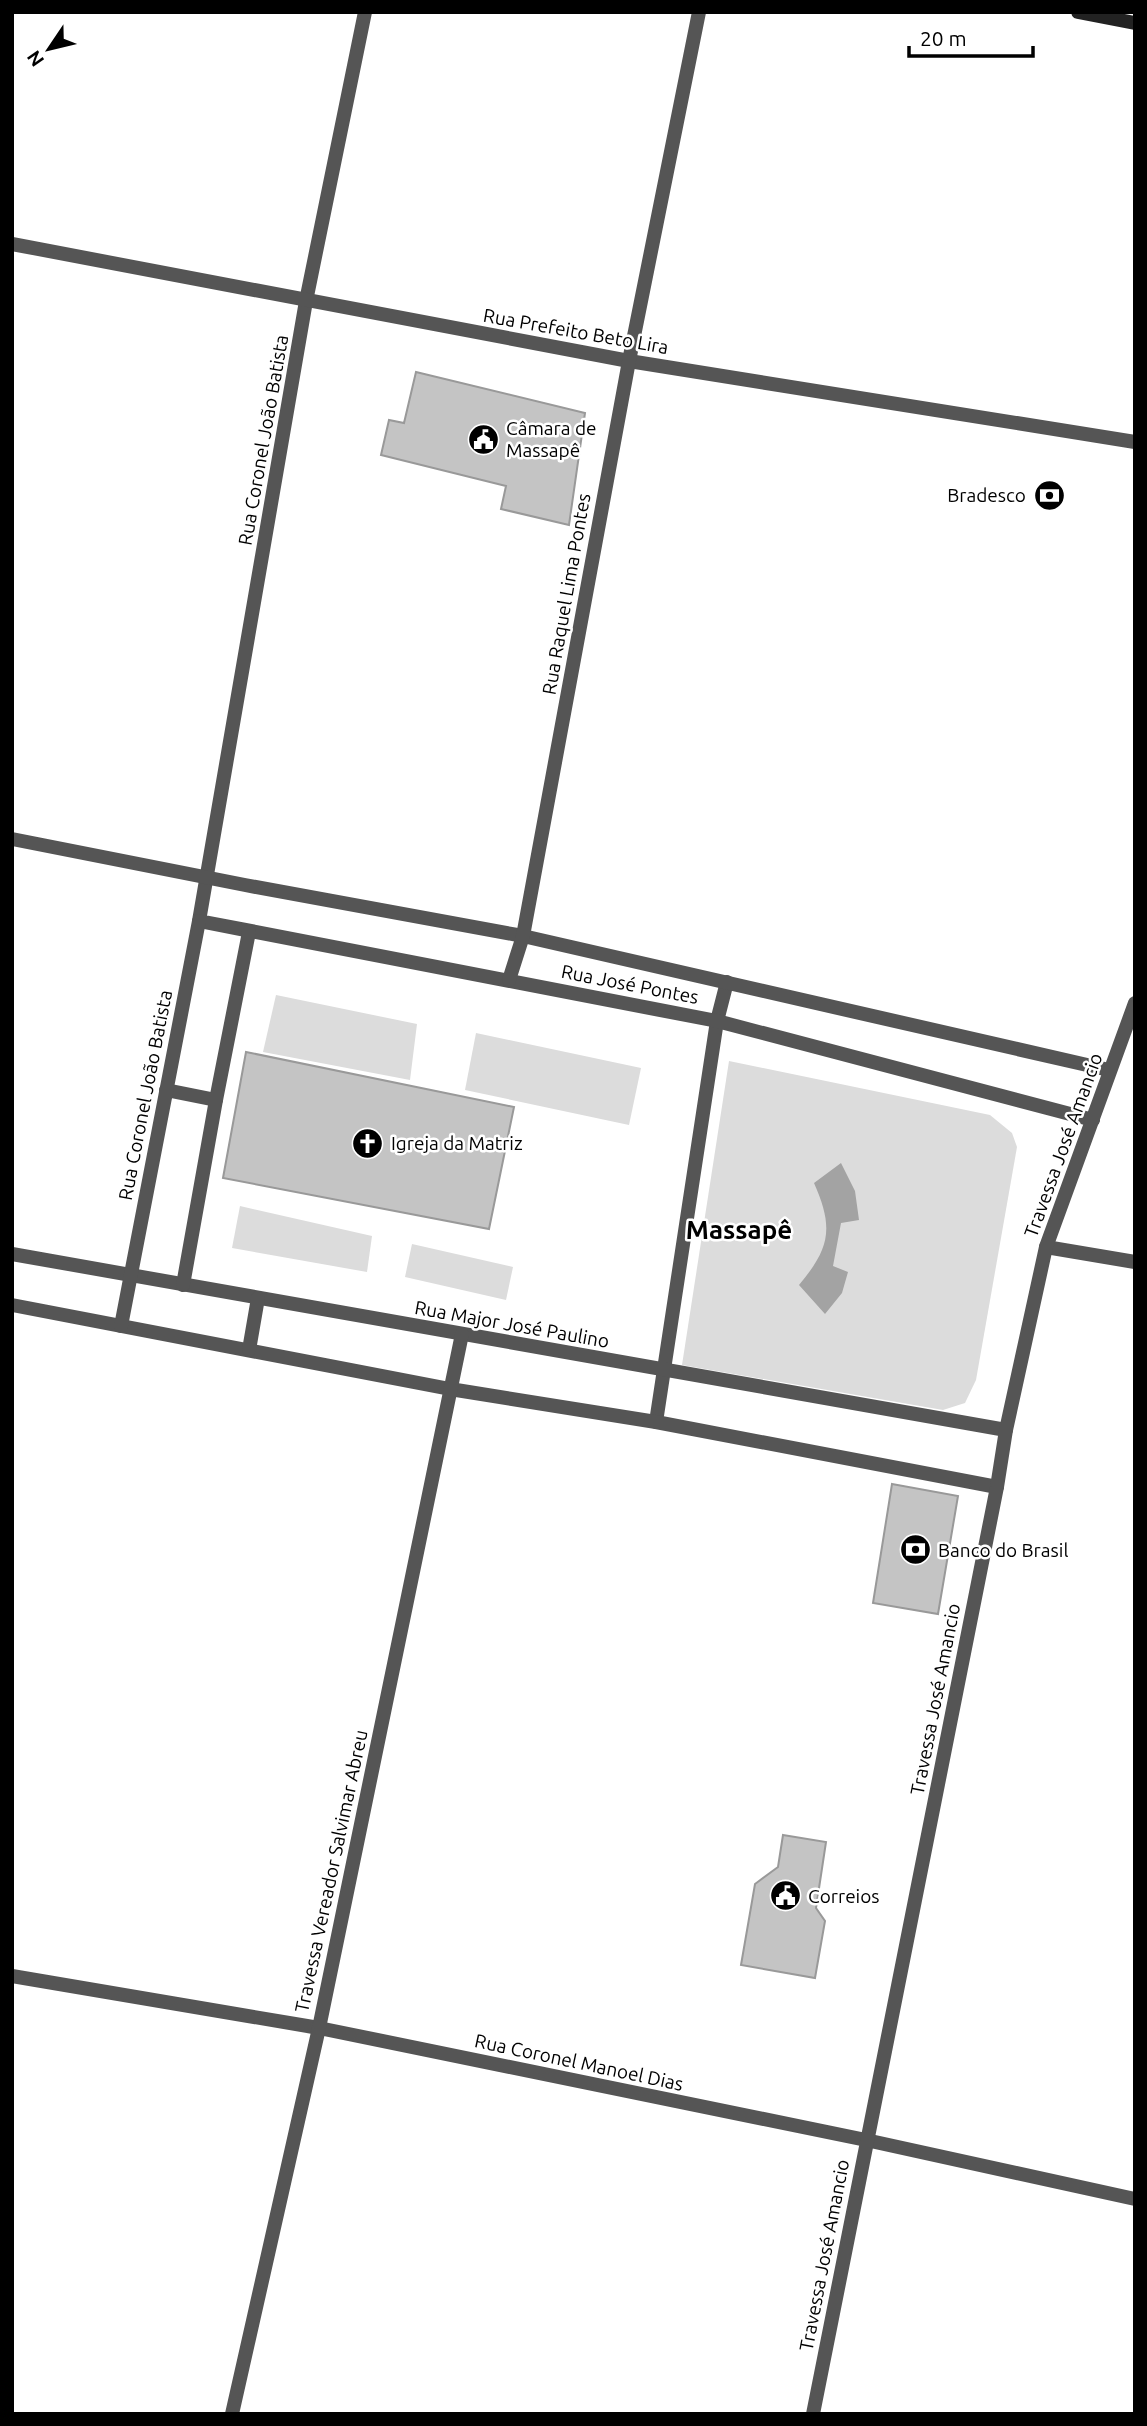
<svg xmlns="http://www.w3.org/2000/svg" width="1147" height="2426" viewBox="0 0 1147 2426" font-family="Ubuntu,sans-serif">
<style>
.green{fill:#dcdcdc}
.water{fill:#a3a3a3}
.building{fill:#c4c4c4;stroke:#999;stroke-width:2}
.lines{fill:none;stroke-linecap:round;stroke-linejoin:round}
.service{stroke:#555;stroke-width:14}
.minor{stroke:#555;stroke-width:14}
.secondary{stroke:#222;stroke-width:14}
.labels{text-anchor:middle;stroke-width:5;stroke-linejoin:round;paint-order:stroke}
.street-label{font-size:19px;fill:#000;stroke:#fff}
.poi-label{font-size:19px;fill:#000;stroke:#fff;text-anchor:start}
.district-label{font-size:26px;font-weight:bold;fill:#000;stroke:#fff}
</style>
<rect width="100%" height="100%" fill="#fff"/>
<g class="green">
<path d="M276,995L417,1024L410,1080L263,1052Z"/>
<path d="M476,1033L641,1068L629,1125L465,1090Z"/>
<path d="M729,1061L990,1115L1012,1133L1017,1147L976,1380L965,1403L943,1410L682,1365Z"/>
<path d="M240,1206L372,1236L367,1272L232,1248Z"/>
<path d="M412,1244L513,1267L506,1300L405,1277Z"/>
</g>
<path class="water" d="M841,1163L855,1191L859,1220L841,1223L833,1266L848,1272L842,1293L825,1314L799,1285C830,1248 834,1228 814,1183Z"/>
<g class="building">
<path d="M416,372L585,413L569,525L501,509L506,486L381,455L389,420L404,423Z"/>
<path d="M246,1052L514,1107L489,1229L223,1178Z"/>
<path d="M892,1484L958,1496L938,1614L873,1603Z"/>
<path d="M783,1835L826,1842L816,1908L825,1921L815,1978L741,1965L755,1884L778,1867Z"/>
</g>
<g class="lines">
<path class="service" d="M656,1422L717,1021L727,982"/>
<g class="minor">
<path d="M365,12L306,301L199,921L717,1021L1093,1120"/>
<path d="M12,244L629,361L1135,442"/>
<path d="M12,839L245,885L523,936L1109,1070"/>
<path d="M509,980L523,936L629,361L699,12"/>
<path d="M166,1090L216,1100"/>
<path d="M1046,1247L1135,1262"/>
<path d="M12,1254L1006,1430"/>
<path d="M183,1285L216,1100L249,932"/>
<path d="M12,1305L450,1389L656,1422L997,1487"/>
<path d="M121,1326L199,921"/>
<path d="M249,1350L258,1298"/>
<path d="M12,1976L319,2028L866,2140L1135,2199"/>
<path d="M232,2414L319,2028L462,1334"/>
<path d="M813,2414L997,1487L1006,1430L1046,1247L1135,1003"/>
</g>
<path class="secondary" d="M1078,12L1135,23"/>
</g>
<defs>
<symbol id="civic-disc" viewBox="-11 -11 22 22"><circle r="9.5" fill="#000" stroke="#fff"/><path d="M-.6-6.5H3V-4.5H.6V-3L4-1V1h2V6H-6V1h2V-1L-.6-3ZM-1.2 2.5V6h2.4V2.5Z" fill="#fff"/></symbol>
<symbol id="bank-disc" viewBox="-11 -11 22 22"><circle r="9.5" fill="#000" stroke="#fff"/><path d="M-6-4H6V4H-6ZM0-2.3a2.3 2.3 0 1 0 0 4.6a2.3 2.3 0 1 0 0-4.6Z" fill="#fff"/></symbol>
<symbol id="church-disc" viewBox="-11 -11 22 22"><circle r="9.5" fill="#000" stroke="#fff"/><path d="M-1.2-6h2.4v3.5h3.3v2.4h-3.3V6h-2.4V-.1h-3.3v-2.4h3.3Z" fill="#fff"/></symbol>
</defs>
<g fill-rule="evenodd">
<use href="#civic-disc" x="466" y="422" width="35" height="35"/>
<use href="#bank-disc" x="1032" y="478" width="35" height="35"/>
<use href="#church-disc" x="350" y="1126" width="35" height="35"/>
<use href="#bank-disc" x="898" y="1532" width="35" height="35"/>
<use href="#civic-disc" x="768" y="1878" width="35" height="35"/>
</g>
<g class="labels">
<g class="street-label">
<text transform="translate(576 331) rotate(10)" y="7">Rua Prefeito Beto Lira</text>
<text transform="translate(263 440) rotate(-80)" y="7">Rua Coronel João Batista</text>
<text transform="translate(566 594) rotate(-80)" y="7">Rua Raquel Lima Pontes</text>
<text transform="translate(630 984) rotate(11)" y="7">Rua José Pontes</text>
<text transform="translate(145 1095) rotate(-79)" y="7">Rua Coronel João Batista</text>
<text transform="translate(1063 1145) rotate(-70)" y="7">Travessa José Amancio</text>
<text transform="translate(512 1324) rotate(10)" y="7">Rua Major José Paulino</text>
<text transform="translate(935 1699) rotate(-79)" y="7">Travessa José Amancio</text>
<text transform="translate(331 1871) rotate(-78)" y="7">Travessa Vereador Salvimar Abreu</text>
<text transform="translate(579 2062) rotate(12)" y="7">Rua Coronel Manoel Dias</text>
<text transform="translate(824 2255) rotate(-79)" y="7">Travessa José Amancio</text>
</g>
<g class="poi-label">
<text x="506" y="435">Câmara de<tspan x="506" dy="22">Massapê</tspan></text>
<text x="1026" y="502" text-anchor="end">Bradesco</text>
<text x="391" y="1150">Igreja da Matriz</text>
<text x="938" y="1557">Banco do Brasil</text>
<text x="808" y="1903">Correios</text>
</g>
<g class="district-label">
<text x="739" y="1239">Massapê</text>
</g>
</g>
<rect width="1147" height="2426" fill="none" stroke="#000000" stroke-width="28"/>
<g transform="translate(49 49) rotate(235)" stroke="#ffffff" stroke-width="5" paint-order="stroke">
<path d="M0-5L12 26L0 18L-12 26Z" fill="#000000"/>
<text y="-10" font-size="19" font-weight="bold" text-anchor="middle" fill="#000000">N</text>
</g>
<path d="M909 46v10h124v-10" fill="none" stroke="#000000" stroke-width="3.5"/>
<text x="920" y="46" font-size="21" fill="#000000" stroke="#ffffff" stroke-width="5" paint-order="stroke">20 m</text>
</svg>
